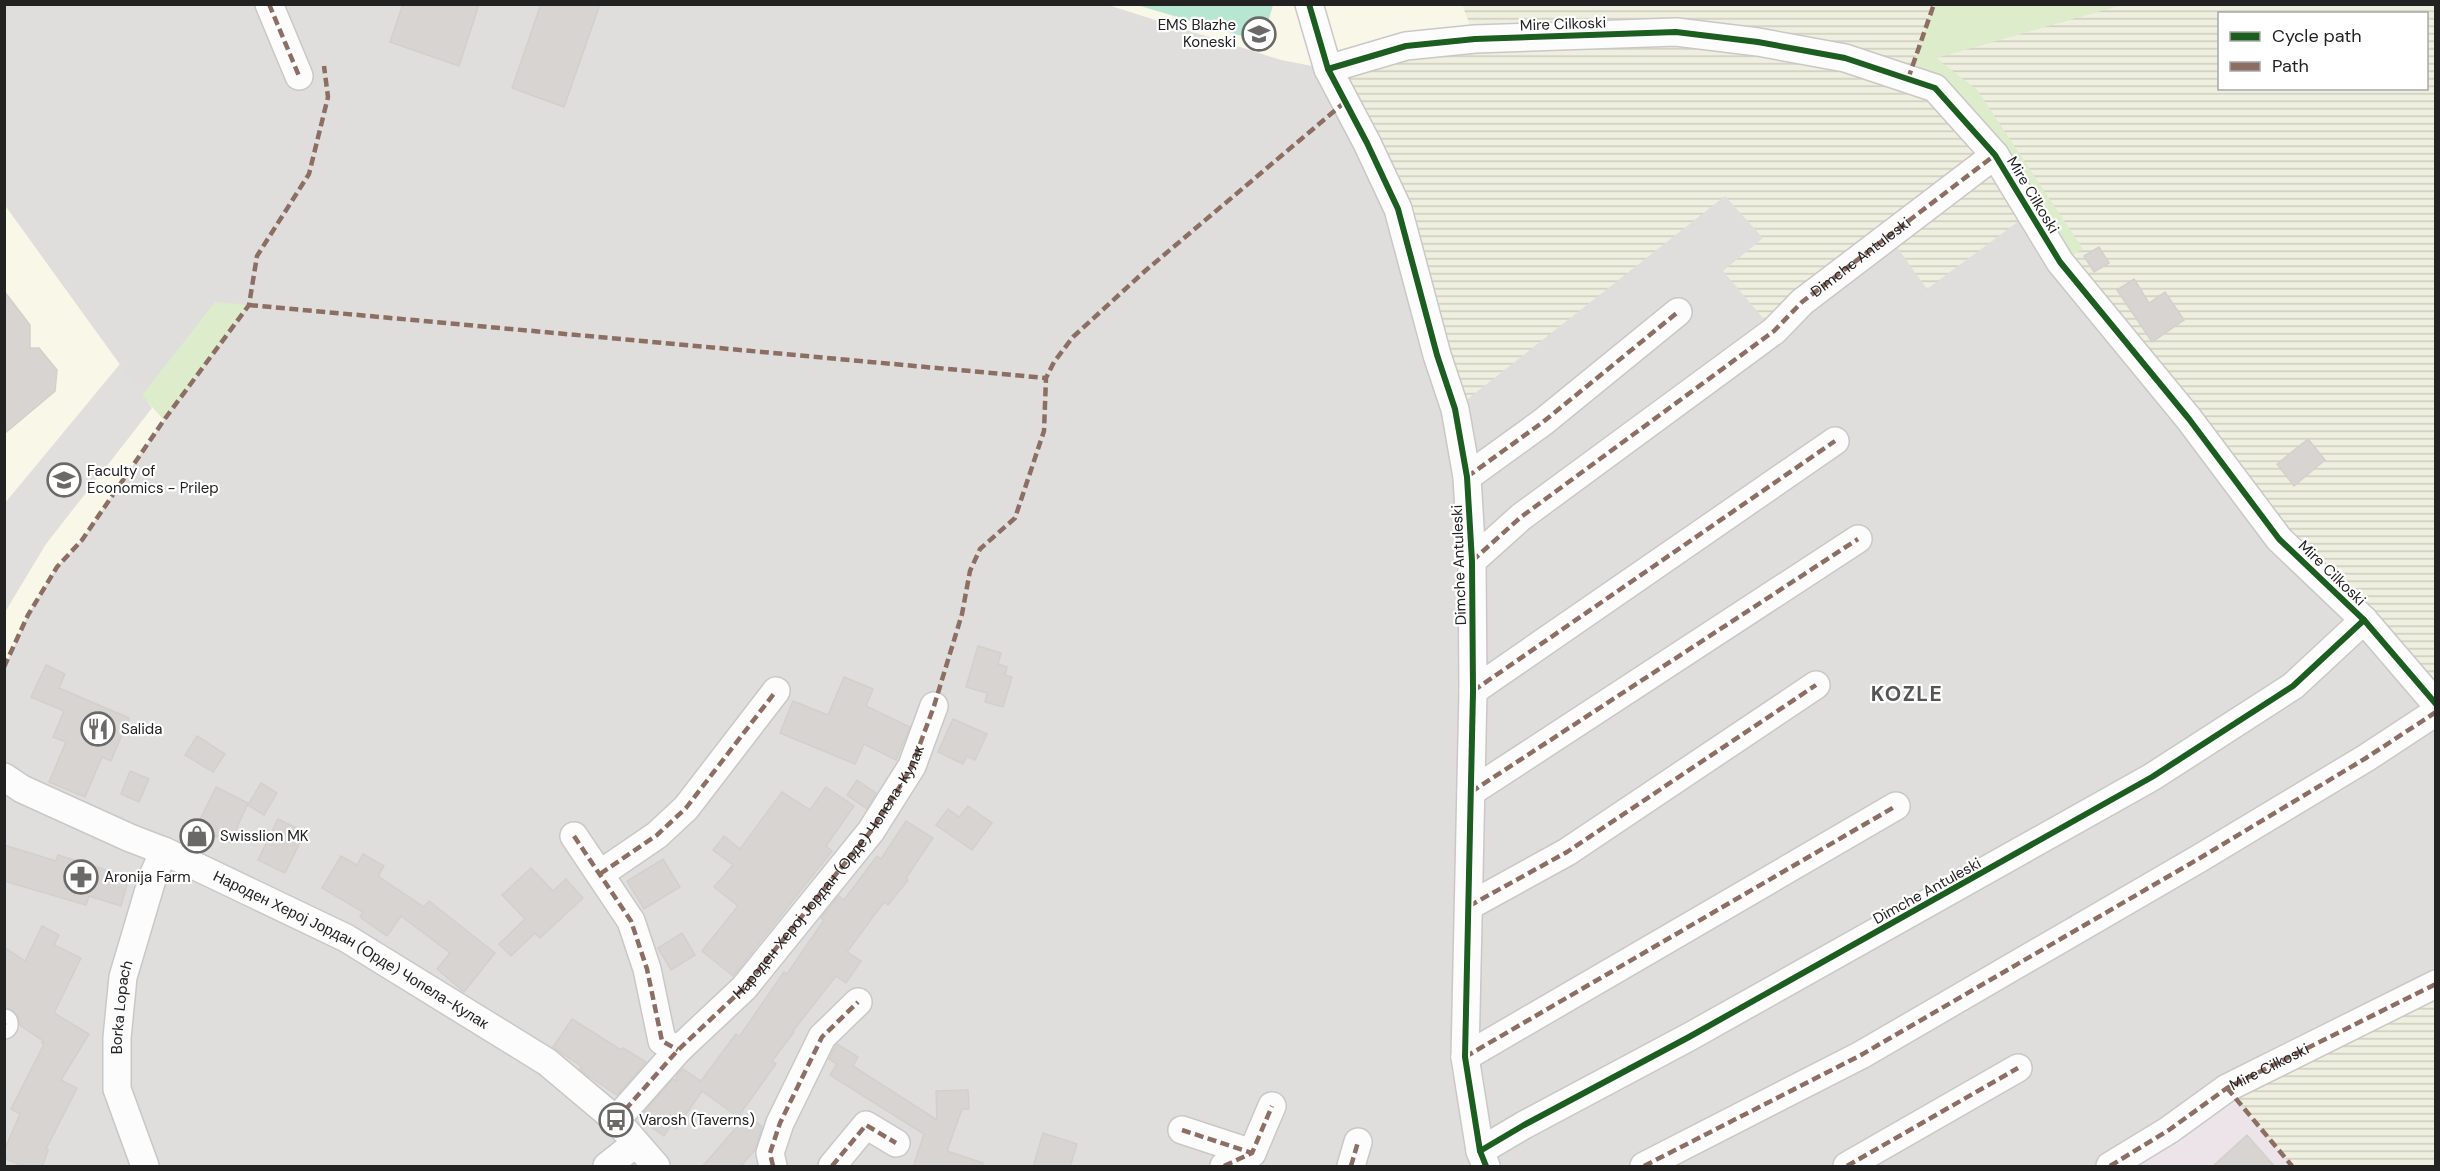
<svg xmlns="http://www.w3.org/2000/svg" width="2440" height="1171" viewBox="0 0 2440 1171" font-family="'DM Sans',sans-serif">
<style>
.residential{fill:#dfdedc;fill-rule:evenodd}
.industrial{fill:#ede4e9}
.education{fill:#f8f7e8}
.farmland{fill:url(#farmland-rules);fill-rule:evenodd}
.grass{fill:#ddeccb}
.pitch{fill:#b7e6d2}
.parking{fill:#e0dfde}
.building{fill:#d7d4d2;stroke:#d3d0cc;stroke-width:1.5}
.lines{fill:none;stroke-linecap:round;stroke-linejoin:round}
.minor-casing{stroke:#c9c8c7;stroke-width:30}
.minor{stroke:#fdfcfc;stroke-width:27}
.quiet{stroke:#8d6e63;stroke-width:4.5;stroke-dasharray:9 4.5;stroke-linecap:butt}
.cycleway-casing{stroke:#fff;stroke-width:10}
.cycleway{stroke:#1b5e20;stroke-width:6}
.labels{text-anchor:middle;stroke-width:4.5;stroke-linejoin:round;paint-order:stroke}
.street-label{font-size:15px;fill:#222;stroke:#fff}
.poi-label{font-size:15px;fill:#222;stroke:#fff;text-anchor:start}
.district-label{font-size:21px;font-weight:bold;letter-spacing:1.5px;fill:#555;stroke:#fff}
</style>
<defs>
<pattern id="farmland-rules" width="6" height="5" patternUnits="userSpaceOnUse" patternTransform="scale(1.5)"><rect width="6" height="5" fill="#efefdf"/><path d="M0 2.5h6" fill="none" stroke="#cdcdbf"/></pattern>
</defs>
<rect width="100%" height="100%" fill="#f0eeeb"/>
<path class="residential" d="M5,5H2435V1166H5ZM2220,14H2426V88H2220Z"/>
<path class="industrial" d="M2227,1088L2292,1166H2110Z"/>
<g class="education">
<path d="M1108,5H1465L1464,7L1475,39L1328,69L1281,60Z"/>
<path d="M4,204L142,395L164,420L82,540L57,567L28,615L5,667Z"/>
</g>
<g class="farmland">
<path d="M1465,5H1934L1908,79L1935,88L2030,213L1927,289L1889,236L1774,331L1723,271L1763,238L1725,196L1455,409L1398,209L1328,69L1475,38L1463,7Z"/>
<path d="M2121,5H2435V704L2060,262L2082,249L1977,90L1936,58ZM2220,14H2426V88H2220Z"/>
<path d="M2435,998V1166H2292L2236,1100L2315,1055L2389,1024Z"/>
</g>
<g class="grass">
<path d="M1934,5H2121L1936,58L1977,90L2083,249L2060,262L1995,155L1908,79Z"/>
<path d="M215,302L249,305L164,420L142,395Z"/>
</g>
<path class="pitch" d="M1137,5V4L1273,5L1262,42Z"/>
<path class="parking" d="M120,364L152,408L46,544L5,612V503Z"/>
<g class="building">
<path d="M403,4H479L459,66L390,42Z"/>
<path d="M541,4H600L564,107L512,88Z"/>
<path d="M2099,247L2109,263L2094,272L2084,256Z"/>
<path d="M2134,279L2149,303L2165,292L2184,320L2152,342L2117,290Z"/>
<path d="M4,291L30,325V348H39L57,370L55,391L4,434Z"/>
<path d="M2308,439L2325,460L2294,486L2277,464Z"/>
<path d="M978,646L1001,653L998,664L1007,667L1005,675L1012,677L1003,707L985,702L987,693L966,687Z"/>
<path d="M46,665L65,674L59,688L129,718L111,761L102,757L85,797L49,782L66,742L53,737L64,711L31,697Z"/>
<path d="M844,677L873,689L866,706L910,727L896,760L864,744L855,764L780,733L793,701L828,715Z"/>
<path d="M953,719L987,734L975,760L967,756L963,764L938,752Z"/>
<path d="M197,736L225,754L213,772L185,755Z"/>
<path d="M130,771L149,779L139,802L121,794Z"/>
<path d="M857,780L876,793L867,809L847,795Z"/>
<path d="M261,783L277,793L264,815L248,805Z"/>
<path d="M216,787L248,803L230,843L209,833L201,849L181,840L191,820L198,824Z"/>
<path d="M826,787L854,806L826,846L832,851L733,976L702,951L738,906L714,887L733,865L713,850L724,836L740,849L782,792L810,810Z"/>
<path d="M968,806L992,823L972,850L936,825L948,809L959,817Z"/>
<path d="M278,819L305,832L285,873L258,860Z"/>
<path d="M906,821L933,838L906,878L908,880L888,905L884,902L847,952L861,961L846,983L836,976L793,1031L794,1032L772,1061L776,1064L738,1117L702,1091L676,1129L671,1125L664,1136L644,1122L649,1115L644,1112L673,1079L677,1081L676,1076L683,1069L701,1081L736,1034L739,1037L784,972L787,974L824,920L821,918L839,896L844,900L877,856L881,859Z"/>
<path d="M4,845L56,861L58,855L129,877L121,906L89,896L86,905L4,881Z"/>
<path d="M363,854L384,866L378,876L424,907L429,901L495,953L464,992L437,969L450,953L401,916L387,936L360,917L363,912L322,888L341,856L357,865Z"/>
<path d="M663,859L680,887L644,909L627,881Z"/>
<path d="M531,868L553,891L566,879L583,898L540,938L535,933L511,956L499,944L525,919L502,895Z"/>
<path d="M42,926L59,935L54,945L81,958L54,1013L89,1034L61,1080L77,1088L46,1149L48,1150L42,1167H25L4,1158V1151L20,1114L11,1109L44,1044L42,1043L43,1041L20,1025L18,1016L12,1010L4,1007V947L25,961Z"/>
<path d="M682,933L695,955L671,970L658,948Z"/>
<path d="M572,1019L621,1050L623,1048L646,1062L617,1095L587,1075L580,1069L582,1067L553,1047Z"/>
<path d="M837,1044L858,1057L853,1066L937,1120L936,1091L968,1090L969,1109H962L947,1151L983,1163L982,1167H913L924,1134L830,1075L837,1064L829,1059Z"/>
<path d="M748,1114L762,1127L755,1150L740,1167H702Z"/>
<path d="M1043,1133L1077,1144L1070,1167H1033Z"/>
<path d="M2247,1135L2275,1167H2212Z"/>
</g>
<g class="lines">
<defs>
<g id="minor">
<path d="M269,4L299,76"/>
<path d="M1309,4L1328,69L1367,143L1398,209L1437,355L1455,409L1467,477L1472,561L1473,691L1465,1057L1480,1151L1486,1166"/>
<path d="M1328,69L1406,46L1475,39L1676,32L1758,42L1845,58L1935,88L1995,155L2060,262L2189,419L2279,539L2364,620L2436,704"/>
<path d="M1467,477L1543,422L1678,312"/>
<path id="s1" d="M1472,561L1521,517L1774,331L1802,302L1995,155"/>
<path d="M1473,691L1835,441"/>
<path id="s2" d="M4,777L22,789L130,838L164,851L346,938L547,1062L616,1120L656,1166"/>
<path d="M1471,792L1858,539"/>
<path d="M574,836L631,921L647,969L662,1041L678,1050"/>
<path d="M600,874L657,835L686,808L776,691"/>
<path d="M1469,906L1567,852L1816,685"/>
<path d="M4,1023V1025"/>
<path d="M1465,1057L1896,806"/>
<path id="s3" d="M616,1120L678,1050L744,988L871,831L912,766L934,706"/>
<path d="M1182,1130L1252,1153"/>
<path d="M1480,1151L1524,1125L1689,1037L2152,777L2293,686L2364,620"/>
<path id="s4" d="M145,1166L117,1089V1038L123,977L153,876L164,851"/>
<path d="M607,1166L635,1144"/>
<path d="M773,1166L770,1153L780,1123L822,1037L858,1002"/>
<path d="M832,1166L866,1125L896,1143"/>
<path d="M1224,1166L1252,1153L1272,1106"/>
<path d="M1351,1166L1358,1142"/>
<path d="M1644,1166L1861,1055L2200,858L2366,758L2436,712"/>
<path d="M1847,1166L2018,1068"/>
<path id="s5" d="M2110,1166L2169,1130L2227,1088L2436,984"/>
</g>
</defs>
<use href="#minor" class="minor-casing"/>
<use href="#minor" class="minor"/>
<g class="quiet">
<path d="M269,4L299,76"/>
<path d="M1908,79L1934,4"/>
<path d="M249,305L1046,378"/>
<path d="M1467,477L1543,422L1678,312"/>
<path d="M1472,561L1521,517L1774,331L1802,302L1995,155"/>
<path d="M4,667L28,615L57,567L82,540L164,420L249,305L257,256L309,174L328,97L324,66"/>
<path d="M1473,691L1835,441"/>
<path d="M1471,792L1858,539"/>
<path d="M574,836L631,921L647,969L662,1041L678,1050"/>
<path d="M600,874L657,835L686,808L776,691"/>
<path d="M1469,906L1567,852L1816,685"/>
<path d="M4,1023V1025"/>
<path d="M1465,1057L1896,806"/>
<path d="M2227,1088L2292,1166"/>
<path d="M616,1120L678,1050L744,988L871,831L899,788L912,766L934,706L962,614L970,571L980,549L1015,518L1044,431L1046,378L1054,362L1073,337L1145,271L1345,102"/>
<path d="M1182,1130L1252,1153"/>
<path d="M773,1166L770,1153L780,1123L822,1037L858,1002"/>
<path d="M832,1166L866,1125L896,1143"/>
<path d="M1224,1166L1252,1153L1272,1106"/>
<path d="M1351,1166L1358,1142"/>
<path d="M1644,1166L1861,1055L2200,858L2366,758L2436,712"/>
<path d="M1847,1166L2018,1068"/>
<path d="M2110,1166L2169,1130L2227,1088L2436,984"/>
</g>
<defs>
<g id="cycleway">
<path d="M1309,4L1328,69L1367,143L1398,209L1437,355L1455,409L1467,477L1472,561L1473,691L1465,1057L1480,1151L1486,1166"/>
<path d="M1328,69L1406,46L1475,39L1676,32L1758,42L1845,58L1935,88L1995,155L2060,262L2189,419L2279,539L2364,620L2436,704"/>
<path d="M1480,1151L1524,1125L1689,1037L2152,777L2293,686L2364,620"/>
</g>
</defs>
<use href="#cycleway" class="cycleway-casing"/>
<use href="#cycleway" class="cycleway"/>
</g>
<defs>
<symbol id="school-ring" viewBox="-11 -11 22 22"><circle r="9.5" fill="#fff" stroke="#6a6968" stroke-width="1.5"/><path d="M0-5L7-2L0 1L-7-2ZM-4 1L0 2.5L4 1V4Q0 6-4 4Z" fill="#6a6968"/></symbol>
<symbol id="university-ring" viewBox="-11 -11 22 22"><circle r="9.5" fill="#fff" stroke="#6a6968" stroke-width="1.5"/><path d="M0-5L7-2L0 1L-7-2ZM-4 1L0 2.5L4 1V4Q0 6-4 4Z" fill="#6a6968"/></symbol>
<symbol id="restaurant-ring" viewBox="-11 -11 22 22"><circle r="9.5" fill="#fff" stroke="#6a6968" stroke-width="1.5"/><path d="M-5-6h1v4h1v-4h1v4h1v-4h1v5L-1.5 .5V6h-2V.5L-5-1ZM5-6V6H3V1.5H1.5Q1.5-4 5-6Z" fill="#6a6968"/></symbol>
<symbol id="shop-ring" viewBox="-11 -11 22 22"><circle r="9.5" fill="#fff" stroke="#6a6968" stroke-width="1.5"/><path d="M-5-2.5h2.3a2.7 3.5 0 0 1 5.4 0H5L5.5 6h-11ZM-1.5-2.5h3a1.5 2.3 0 0 0-3 0Z" fill="#6a6968"/></symbol>
<symbol id="pharmacy-ring" viewBox="-11 -11 22 22"><circle r="9.5" fill="#fff" stroke="#6a6968" stroke-width="1.5"/><path d="M-2-6h4v4h4v4h-4v4h-4v-4h-4v-4h4Z" fill="#6a6968"/></symbol>
<symbol id="bus-ring" viewBox="-11 -11 22 22"><circle r="9.5" fill="#fff" stroke="#6a6968" stroke-width="1.5"/><path d="M-5-6H5V4H4V6H2V4H-2V6H-4V4H-5ZM-3.5-4V0h7V-4ZM-3.5 1.2v1.5H-2V1.2ZM2 1.2v1.5H3.5V1.2Z" fill="#6a6968"/></symbol>
</defs>
<g fill-rule="evenodd">
<use href="#school-ring" x="1240" y="15" width="38" height="38"/>
<use href="#university-ring" x="45" y="461" width="38" height="38"/>
<use href="#restaurant-ring" x="79" y="710" width="38" height="38"/>
<use href="#shop-ring" x="178" y="817" width="38" height="38"/>
<use href="#pharmacy-ring" x="62" y="858" width="38" height="38"/>
<use href="#bus-ring" x="597" y="1101" width="38" height="38"/>
</g>
<g class="labels">
<g class="street-label">
<text transform="translate(1563 24) rotate(-2)" y="5">Mire Cilkoski</text>
<text transform="translate(2033 195) rotate(59)" y="5">Mire Cilkoski</text>
<text dy="5" stroke="none"><textPath href="#s1" startOffset="494">Dimche Antuleski</textPath></text>
<text transform="translate(1459 565) rotate(-92)" y="5">Dimche Antuleski</text>
<text transform="translate(2332 573) rotate(44)" y="5">Mire Cilkoski</text>
<text dy="5" stroke="none"><textPath href="#s3" startOffset="328">Народен Херој Јордан (Орде) Чопела-Кулак</textPath></text>
<text transform="translate(1927 891) rotate(-29)" y="5">Dimche Antuleski</text>
<text dy="5" stroke="none"><textPath href="#s2" startOffset="388">Народен Херој Јордан (Орде) Чопела-Кулак</textPath></text>
<text dy="5" stroke="none"><textPath href="#s4" startOffset="164">Borka Lopach</textPath></text>
<text dy="5" stroke="none"><textPath href="#s5" startOffset="188">Mire Cilkoski</textPath></text>
</g>
<g class="poi-label">
<text x="1236" y="30" text-anchor="end">EMS Blazhe<tspan x="1236" dy="17">Koneski</tspan></text>
<text x="87" y="476">Faculty of<tspan x="87" dy="17">Economics - Prilep</tspan></text>
<text x="121" y="734">Salida</text>
<text x="220" y="841">Swisslion MK</text>
<text x="104" y="882">Aronija Farm</text>
<text x="639" y="1125">Varosh (Taverns)</text>
</g>
<g class="district-label">
<text x="1907" y="701">KOZLE</text>
</g>
</g>
<rect width="2440" height="1171" fill="none" stroke="#222222" stroke-width="12"/>
<rect x="2218" y="12" width="210" height="78" fill="#ffffff" stroke="#a7a7a7" stroke-width="1.5"/>
<rect x="2230" y="32" width="30" height="9" fill="#1b5e20" stroke="#a7a7a7" stroke-width="1.5"/>
<text x="2272" y="42" font-size="18" fill="#222222">Cycle path</text>
<rect x="2230" y="62" width="30" height="9" fill="#8d6e63" stroke="#a7a7a7" stroke-width="1.5"/>
<text x="2272" y="72" font-size="18" fill="#222222">Path</text>
</svg>
